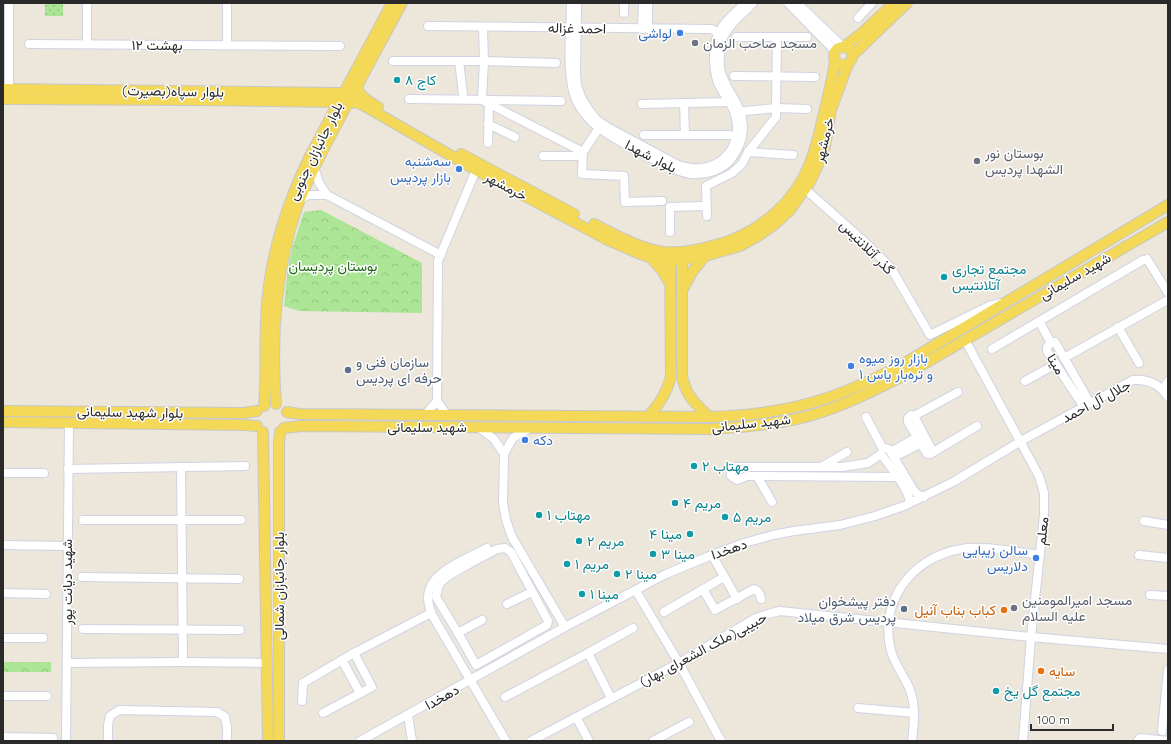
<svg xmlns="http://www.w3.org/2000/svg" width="1171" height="744" viewBox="0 0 1171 744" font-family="Quicksand,Vazirmatn,sans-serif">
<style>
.grass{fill:url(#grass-dots)}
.forest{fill:url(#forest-crowns)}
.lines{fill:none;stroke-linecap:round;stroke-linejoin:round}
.minor-casing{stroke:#d0d3e3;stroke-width:10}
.major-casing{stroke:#c8c8c8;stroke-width:12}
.minor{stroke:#fff;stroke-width:8}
.major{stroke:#f4d958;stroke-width:10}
.shop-dot{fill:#3f7fe0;stroke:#fff;stroke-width:1.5}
.worship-dot{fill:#6b7280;stroke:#fff;stroke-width:1.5}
.culture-dot{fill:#0f9aa8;stroke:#fff;stroke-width:1.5}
.service-dot{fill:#5c6f8a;stroke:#fff;stroke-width:1.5}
.food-dot{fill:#e8710a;stroke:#fff;stroke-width:1.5}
.labels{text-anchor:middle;stroke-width:3;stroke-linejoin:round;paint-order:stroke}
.street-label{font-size:14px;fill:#2a2a2a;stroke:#fff}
.shop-label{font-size:14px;fill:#366cbe;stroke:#fff;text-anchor:end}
.worship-label{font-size:14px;fill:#5b616d;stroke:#fff;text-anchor:start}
.culture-label{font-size:14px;fill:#0d838f;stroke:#fff;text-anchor:start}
.park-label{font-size:14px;fill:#246818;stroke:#fff}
.service-label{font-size:14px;fill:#4e5e75;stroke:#fff;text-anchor:start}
.food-label{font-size:14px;fill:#c56008;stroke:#fff;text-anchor:end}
</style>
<defs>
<pattern id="grass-dots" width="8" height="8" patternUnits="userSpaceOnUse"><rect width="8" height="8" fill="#ace596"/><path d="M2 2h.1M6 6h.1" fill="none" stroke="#94c581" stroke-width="1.8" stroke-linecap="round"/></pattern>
<pattern id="forest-crowns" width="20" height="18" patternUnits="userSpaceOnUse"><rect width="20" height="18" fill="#ace596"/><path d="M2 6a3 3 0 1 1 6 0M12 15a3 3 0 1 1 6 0" fill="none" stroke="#94c581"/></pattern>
</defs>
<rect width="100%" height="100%" fill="#ece6db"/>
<rect class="grass" x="45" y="3" width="18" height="13"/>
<g class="forest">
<path d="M321,210L422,263V313L299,311L284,306L288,268L292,249L304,212Z"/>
<rect x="3" y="662" width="48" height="10"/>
</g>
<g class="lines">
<defs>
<g id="minor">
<path d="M9,3V89"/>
<path d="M571,3C571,30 565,78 577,102C581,110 587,117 593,123C605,135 676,174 692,174C706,175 723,170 732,158C747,137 746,118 733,97C728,88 722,79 720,69C719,65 720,59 720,54C720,47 721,40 725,34C731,22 744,13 753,3"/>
<path d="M577,3L576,73L577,86L582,99L589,110L597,120L609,128L678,165C694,170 708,170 722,160C738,147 741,125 732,107C728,99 722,92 718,83C714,71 713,57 715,44C718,26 733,15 745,3"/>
<path d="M788,3L835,51"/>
<path d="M797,3L842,46"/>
<path d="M624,13V3"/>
<path d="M858,18L872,3"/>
<path d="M428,26L711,29L722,34"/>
<path d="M483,27L484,61L482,100L583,152"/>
<path d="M642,29L643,3"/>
<path d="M648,29V3"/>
<path d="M736,37H807"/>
<path d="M29,44L340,46"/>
<path d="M87,44V3"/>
<path d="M227,45V3"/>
<path d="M393,61H484L556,63"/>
<path d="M459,61L463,94"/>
<path d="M734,76L815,77"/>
<path d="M409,99L561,101"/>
<path d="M684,103L685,135"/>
<path d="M642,104L730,102"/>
<path d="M735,112L776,108L777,37"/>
<path d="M488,124L515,137"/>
<path d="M599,128L583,152L582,174L624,176L625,202L662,201"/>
<path d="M644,135H730"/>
<path d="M488,143L489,104"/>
<path d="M748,152L793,155"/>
<path d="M543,156H582"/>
<path d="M314,167L319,183L327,195L441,255"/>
<path d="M805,189L866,243L891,268L930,335L989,306L1001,303"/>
<path d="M301,199L308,195H327"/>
<path d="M707,216L706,186L732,173L742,164L748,152L776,117V108L807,109"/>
<path d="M670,232V207L706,206"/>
<path d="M1147,259L1168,293"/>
<path d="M1039,321L1051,343"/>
<path d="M1118,327L1139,363"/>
<path d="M965,340L1039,476L1044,493V515L1031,637L1023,741"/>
<path d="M992,349L1143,260"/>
<path d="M1064,358L1166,301"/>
<path d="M1025,381L1056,364"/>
<path d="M1163,390L1168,381"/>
<path d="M958,392L914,416L911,415L908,418V422L927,454H930L977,426"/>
<path d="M437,401L438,261L476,170"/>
<path d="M1084,407L1047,351V347L1051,343L1055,342L1090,403"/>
<path d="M425,415L437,401L447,415"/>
<path d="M914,416L933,452"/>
<path d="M866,417L883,449L884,448L889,449L914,491L919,495L924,497"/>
<path d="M478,427L494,439L504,454"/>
<path d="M530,428L513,438L504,454L503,503L506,520L512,537L565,627"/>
<path d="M891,452L917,437"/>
<path d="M894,457L920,444"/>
<path d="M181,467L183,662"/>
<path d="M821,467L847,452"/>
<path d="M68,469L245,466"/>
<path d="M3,473H44"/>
<path d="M904,474L897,477L747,476L737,480L731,476V469L736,467H842L868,463L881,454C891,468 908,487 910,503"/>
<path d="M757,476L772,502"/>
<path d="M83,520H241"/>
<path d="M1144,521L1168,525"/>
<path d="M3,545L68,546"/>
<path d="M487,548C468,559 428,571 428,598C428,603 430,608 431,613L506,741"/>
<path d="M712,555L737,599"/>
<path d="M1139,555L1168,558"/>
<path d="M469,564L497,549L505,548L511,552L548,621L547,625L476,665L458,633L482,620"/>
<path d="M82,577L239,579"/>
<path d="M703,589L715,610L754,589C759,591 760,594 761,599"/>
<path d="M636,591L679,663L721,741"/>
<path d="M3,593L46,594"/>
<path d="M1150,595L1168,596"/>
<path d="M507,604L532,592"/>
<path d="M664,612L724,577"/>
<path d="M83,629L240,630"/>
<path d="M458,633L436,597L439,584L448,576L469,564L467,559"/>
<path d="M3,638H43"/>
<path d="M342,660L360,693"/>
<path d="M67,663L183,662L267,663"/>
<path d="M3,696H47"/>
<path d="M505,697L588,653"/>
<path d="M611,698L588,653L633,628"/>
<path d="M302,701L303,683L354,653L431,613"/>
<path d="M858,708L914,713"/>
<path d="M323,713L372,687L354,653"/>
<path d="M408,715L412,741"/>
<path d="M576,717L589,741"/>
<path d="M1162,731L1168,670"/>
<path d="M3,737L53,738"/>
<path d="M66,741L69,423"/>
<path d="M108,741V725L110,716L119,710L217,712L225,717L227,727V741"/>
<path d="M360,741L565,627L666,574L712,555L744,543L773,535L794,531L840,525L875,516L904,506L953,482L1021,441L1133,380C1148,379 1160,384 1168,397"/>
<path d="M531,741L679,663L756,618L768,614L780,611L1031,637L1168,649"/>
<path d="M653,741L689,722"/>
<path d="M912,741C914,724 916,706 910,690C905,677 895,665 891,651C878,602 912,557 961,549C983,545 1017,552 1040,555"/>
<path d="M1138,741L1140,738L1168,741"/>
</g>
<g id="major">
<path d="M845,46L862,33L894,3"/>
<circle cx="843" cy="56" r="9"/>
<path d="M853,55L907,3"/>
<path d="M357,85C358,97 369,101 378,107"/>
<path d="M3,89L343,93"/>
<path d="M3,99L193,100L338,102"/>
<path d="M348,104L355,102L361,104L476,170L608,240L640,254L659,260L670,261L705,256L740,246L758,236L775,224L790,210L810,182L818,165L825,146L831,110L848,64"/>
<path d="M461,154L574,214"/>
<path d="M594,224C613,234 643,250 664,252C679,253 698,250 712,246C756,236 796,203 811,160C817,145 820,129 824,113C828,95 833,78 835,60"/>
<path d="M682,254V376C686,396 695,403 709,417"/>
<path d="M650,257L662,270L669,282"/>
<path d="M683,289L692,272L705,256"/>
<path d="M276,404C271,338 275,271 297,207C309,174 327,143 343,112C363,76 382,39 402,3"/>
<path d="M264,406C267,372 264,339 267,305C271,252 288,201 311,154L392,3"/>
<path d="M3,411L244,413L257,411"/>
<path d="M287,412L299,414L709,417C748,416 789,411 827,398C852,390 876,378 900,366L1168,205"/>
<path d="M648,417C659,404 667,393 671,376L670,256"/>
<path d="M3,422L244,425L257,426"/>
<path d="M284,428L302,426L709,429C737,428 764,425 792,420C832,412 869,393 905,375L1168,222"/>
<path d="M263,432L268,741"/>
<path d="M279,741V442L280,432"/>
</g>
</defs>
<use href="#minor" class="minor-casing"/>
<use href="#major" class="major-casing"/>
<use href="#minor" class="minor"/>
<use href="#major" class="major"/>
</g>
<g class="shop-dot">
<circle cx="680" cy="33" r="4"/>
<circle cx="459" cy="169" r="4"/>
<circle cx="851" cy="366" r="4"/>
<circle cx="525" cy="440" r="4"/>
<circle cx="1036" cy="558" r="4"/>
</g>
<g class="worship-dot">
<circle cx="695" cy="43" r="4"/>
<circle cx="977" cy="161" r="4"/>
<circle cx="1014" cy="608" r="4"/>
</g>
<g class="culture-dot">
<circle cx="397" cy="80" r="4"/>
<circle cx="944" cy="277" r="4"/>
<circle cx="694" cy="466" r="4"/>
<circle cx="675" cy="503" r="4"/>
<circle cx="539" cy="515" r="4"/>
<circle cx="725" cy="517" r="4"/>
<circle cx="690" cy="534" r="4"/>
<circle cx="579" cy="541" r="4"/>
<circle cx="653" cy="554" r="4"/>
<circle cx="567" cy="564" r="4"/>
<circle cx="617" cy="574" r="4"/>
<circle cx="582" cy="594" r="4"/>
<circle cx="996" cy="691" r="4"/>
</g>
<g class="service-dot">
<circle cx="348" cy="370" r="4"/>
<circle cx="904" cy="609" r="4"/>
</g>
<g class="food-dot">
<circle cx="1004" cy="610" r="4"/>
<circle cx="1041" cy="671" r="4"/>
</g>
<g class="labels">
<g class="street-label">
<text transform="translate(577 28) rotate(1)" y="5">احمد غزاله</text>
<text x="157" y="50">بهشت ۱۲</text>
<text transform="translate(173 91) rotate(1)" y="5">بلوار سپاه(بصیرت)</text>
<text transform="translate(824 140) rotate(-76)" y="5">خرمشهر</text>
<text transform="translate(315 151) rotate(-64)" y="5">بلوار جانبازان جنوبی</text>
<text transform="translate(651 156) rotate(27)" y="5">بلوار شهدا</text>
<text transform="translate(506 186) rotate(28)" y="5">خرمشهر</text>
<text transform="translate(867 247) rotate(45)" y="5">گذر آتلانتیس</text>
<text transform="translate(1075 276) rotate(-30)" y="5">شهید سلیمانی</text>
<text transform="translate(1056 364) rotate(59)" y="5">مینا</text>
<text transform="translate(1096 401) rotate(-28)" y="5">جلال آل احمد</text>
<text transform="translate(130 412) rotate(1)" y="5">بلوار شهید سلیمانی</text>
<text transform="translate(751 423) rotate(-6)" y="5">شهید سلیمانی</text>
<text x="427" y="432">شهید سلیمانی</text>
<text transform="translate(1042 531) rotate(-84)" y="5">معلم</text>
<text transform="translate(729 549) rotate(-19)" y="5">دهخدا</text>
<text transform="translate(67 582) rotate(-90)" y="5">شهید دیانت پور</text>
<text transform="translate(279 586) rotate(-90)" y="5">بلوار جانبازان شمالی</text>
<text transform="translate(703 649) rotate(-28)" y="5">حبیبی(ملک الشعرای بهار)</text>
<text transform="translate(442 697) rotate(-29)" y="5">دهخدا</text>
</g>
<g class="shop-label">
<text x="672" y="38">لواشی</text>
<text x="451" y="166">سه‌شنبه<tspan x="451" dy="16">بازار پردیس</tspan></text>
<text x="859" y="363" text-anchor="start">بازار روز میوه<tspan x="859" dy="16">و تره‌بار یاس ۱</tspan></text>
<text x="533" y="445" text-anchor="start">دکه</text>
<text x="1028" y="555">سالن زیبایی<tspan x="1028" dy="16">دلاریس</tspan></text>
</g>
<g class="worship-label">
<text x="703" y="48">مسجد صاحب الزمان</text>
<text x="985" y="158">بوستان نور<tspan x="985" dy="16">الشهدا پردیس</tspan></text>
<text x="1022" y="605">مسجد امیرالمومنین<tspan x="1022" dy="16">علیه السلام</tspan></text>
</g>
<g class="culture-label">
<text x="405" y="85">کاج ۸</text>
<text x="952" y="274">مجتمع تجاری<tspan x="952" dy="16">آتلانتیس</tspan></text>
<text x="702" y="471">مهتاب ۲</text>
<text x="683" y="508">مریم ۴</text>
<text x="547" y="520">مهتاب ۱</text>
<text x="733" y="522">مریم ۵</text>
<text x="682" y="539" text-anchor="end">مینا ۴</text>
<text x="587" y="546">مریم ۲</text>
<text x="661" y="559">مینا ۳</text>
<text x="575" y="569">مریم ۱</text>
<text x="625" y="579">مینا ۲</text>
<text x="590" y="599">مینا ۱</text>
<text x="1004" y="696">مجتمع گل یخ</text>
</g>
<g class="park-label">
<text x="333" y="271">بوستان پردیسان</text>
</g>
<g class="service-label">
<text x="356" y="367">سازمان فنی و<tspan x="356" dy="16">حرفه ای پردیس</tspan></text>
<text x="896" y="606" text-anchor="end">دفتر پیشخوان<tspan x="896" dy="16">پردیس شرق میلاد</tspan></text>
</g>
<g class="food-label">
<text x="996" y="615">کباب بناب آنیل</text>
<text x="1049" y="676" text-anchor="start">سایه</text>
</g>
</g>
<rect width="1171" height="744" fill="none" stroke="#2a2a2a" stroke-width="8"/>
<path d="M1031 724v6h82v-6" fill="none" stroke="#2a2a2a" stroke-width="2"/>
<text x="1037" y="724" font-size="12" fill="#2a2a2a" stroke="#ffffff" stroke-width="3" paint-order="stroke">100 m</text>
</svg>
